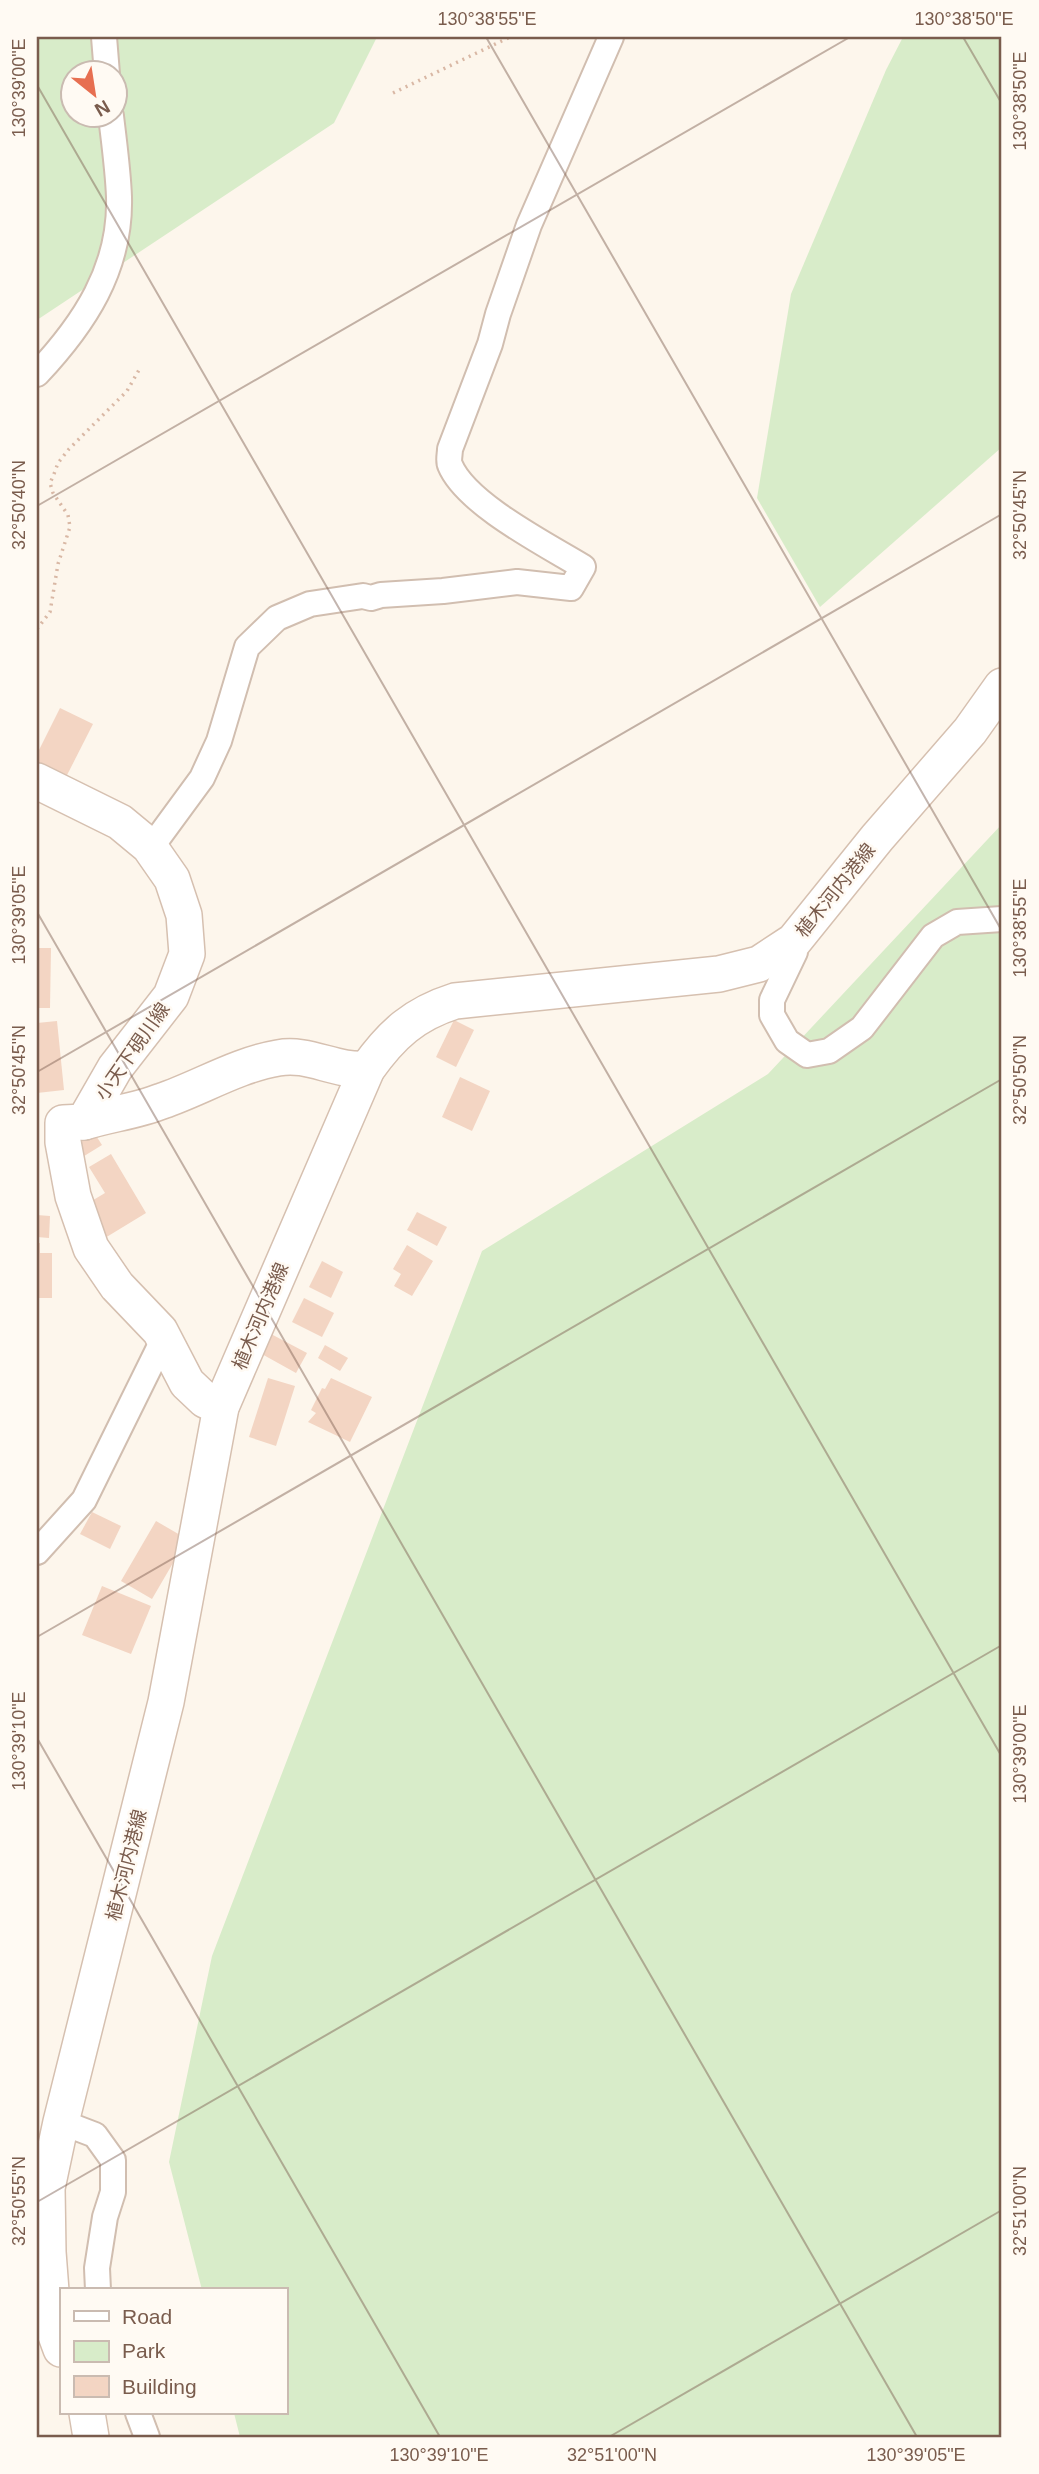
<svg xmlns="http://www.w3.org/2000/svg" width="1039" height="2474" viewBox="0 0 1039 2474" font-family="Helvetica,'Noto Sans JP',sans-serif">
<style>
.green{fill:#d8ecc9;fill-rule:evenodd}
.building{fill:#f3d5c3}
.lines{fill:none;stroke-linecap:round;stroke-linejoin:round}
.street-casing{stroke:#d1beb0;stroke-width:28}
.secondary-casing{stroke:#d6c0b0;stroke-width:38}
.path{stroke:#d9b8a5;stroke-width:3.5;stroke-dasharray:2 5;stroke-linecap:butt}
.street{stroke:#fff;stroke-width:24}
.secondary{stroke:#fff;stroke-width:35}
.ticks{fill:none;stroke:#7a5c4d;stroke-width:2;stroke-opacity:0.45}
.labels{text-anchor:middle;stroke-width:5;stroke-linejoin:round;paint-order:stroke}
.street-label{font-size:19px;fill:#7a5c4d;stroke:#fffaf3}
.neatline{fill:none;stroke:#7a5c4d;stroke-width:2.5}
.ticks-label{font-size:18px;text-anchor:middle;fill:#7a5c4d}
</style>
<rect width="100%" height="100%" fill="#fdf6ec"/>
<g class="green">
<path d="M37,37H377L334,123L37,320ZM74,74H116V116H74Z"/>
<path d="M903,37H1002V447L820,607L757,498L791,294L886,70Z"/>
<path d="M1002,824V2437H240L234,2413H285V2290H202L169,2162L212,1956L482,1251L768,1074Z"/>
</g>
<g class="building">
<path d="M60,708L93,724L63,783L37,770V754Z"/>
<path d="M37,948H51L50,1008H37Z"/>
<path d="M454,1020L474,1030L456,1067L436,1057Z"/>
<path d="M57,1021L64,1090L37,1093V1023Z"/>
<path d="M460,1077L490,1091L472,1131L442,1117Z"/>
<path d="M93,1131L102,1145L81,1158L72,1144Z"/>
<path d="M111,1154L146,1213L100,1241L80,1208L105,1193L89,1167Z"/>
<path d="M417,1212L447,1227L437,1246L407,1230Z"/>
<path d="M37,1215L50,1216L49,1238L37,1237Z"/>
<path d="M37,1243H40V1253H52V1298H37Z"/>
<path d="M407,1245L433,1261L412,1296L394,1286L401,1274L393,1269Z"/>
<path d="M322,1261L343,1272L331,1298L309,1287Z"/>
<path d="M304,1298L334,1313L322,1337L292,1322Z"/>
<path d="M271,1334L307,1353L296,1373L260,1353Z"/>
<path d="M325,1345L348,1358L340,1371L318,1358Z"/>
<path d="M268,1378L295,1386L276,1446L249,1437Z"/>
<path d="M331,1378L372,1397L350,1442L308,1422L316,1413L311,1410L322,1388L325,1389Z"/>
<path d="M92,1512L121,1526L110,1549L80,1534Z"/>
<path d="M156,1521L187,1539L152,1599L121,1581Z"/>
<path d="M102,1586L151,1606L131,1654L82,1635Z"/>
</g>
<g class="lines">
<defs>
<g id="street">
<path d="M104,37L107,74"/>
<path d="M37,374C84,324 121,269 119,197C118,170 114,142 111,116"/>
<path d="M149,846L158,838L202,778L219,741L247,647L277,618L310,604L363,596L371,598L381,595L443,591L517,582L571,588L583,567C547,545 466,504 450,465C448,461 450,454 450,449L490,344L498,314L529,225L611,37"/>
<path d="M794,941L795,952L772,1000V1015L787,1041L807,1055L829,1051L862,1028L933,936L957,922L1002,919"/>
<path d="M37,1552L84,1500L158,1350L166,1342"/>
<path d="M61,2122L95,2135L113,2160V2192L105,2217L97,2268L98,2290"/>
<path d="M138,2413L147,2437"/>
</g>
<g id="secondary">
<path d="M37,781L120,822L149,846L172,879L184,915L187,954L171,996L115,1068L84,1122L63,1123V1142L73,1196L91,1248L117,1286L160,1331L187,1383L205,1400L221,1407"/>
<path d="M84,1122C110,1114 137,1111 162,1101C200,1088 237,1065 278,1058C309,1052 335,1072 367,1069"/>
<path d="M61,2349L54,2330L48,2252L47,2188L61,2122L166,1702L221,1407L367,1069C392,1034 414,1014 455,1001L719,974L759,964L794,941L877,838L970,731L1002,686"/>
<path d="M87,2413L91,2437"/>
</g>
</defs>
<use href="#street" class="street-casing"/>
<use href="#secondary" class="secondary-casing"/>
<g class="path">
<path d="M393,93L510,37"/>
<path d="M37,629L50,612L58,564L70,527L68,515L53,493L50,483L54,474L58,463L69,449L127,391L139,370"/>
</g>
<use href="#street" class="street"/>
<use href="#secondary" class="secondary"/>
</g>
<path class="ticks" d="M486,37L1002,931M963,37L1002,104M37,85L1002,1757M37,506L850,37M37,912L917,2437M37,1072L1002,514M37,1637L1002,1079M37,1738L440,2437M37,2202L1002,1645M609,2437L1002,2210"/>
<g class="labels">
<g class="street-label">
<text transform="translate(835 890) rotate(-51)" y="7">植木河内港線</text>
<text transform="translate(132 1051) rotate(-55)" y="7">小天下硯川線</text>
<text transform="translate(260 1316) rotate(-67)" y="7">植木河内港線</text>
<text transform="translate(126 1865) rotate(-76)" y="7">植木河内港線</text>
</g>
</g>
<rect width="1039" height="2474" fill="none" stroke="#fffaf3" stroke-width="77"/>
<rect x="60" y="2288" width="228" height="126" fill="#fffaf3" stroke="#cabbb1" stroke-width="2"/>
<rect x="74" y="2311" width="35" height="10" fill="#ffffff" stroke="#cabbb1" stroke-width="2"/>
<text x="122" y="2324" font-size="21" fill="#7a5c4d">Road</text>
<rect x="74" y="2341" width="35" height="21" fill="#d8ecc9" stroke="#cabbb1" stroke-width="2"/>
<text x="122" y="2358" font-size="21" fill="#7a5c4d">Park</text>
<rect x="74" y="2376" width="35" height="21" fill="#f3d5c3" stroke="#cabbb1" stroke-width="2"/>
<text x="122" y="2394" font-size="21" fill="#7a5c4d">Building</text>
<g transform="translate(94 94) rotate(150)"><circle r="33" fill="#fffaf3" stroke="#cabbb1" stroke-width="2"/>
<path d="M0-5L12 26L0 18L-12 26Z" fill="#e76f51"/>
<text y="-10" font-size="19" font-weight="bold" text-anchor="middle" fill="#7a5c4d">N</text>
</g>
<rect x="38" y="38" width="962" height="2398" class="neatline"/>
<g class="ticks-label">
<text x="487" y="25">130°38'55"E</text>
<text x="964" y="25">130°38'50"E</text>
<text transform="translate(19 88) rotate(-90)" y="6">130°39'00"E</text>
<text transform="translate(1020 101) rotate(-90)" y="6">130°38'50"E</text>
<text transform="translate(19 505) rotate(-90)" y="6">32°50'40"N</text>
<text transform="translate(1020 515) rotate(-90)" y="6">32°50'45"N</text>
<text transform="translate(19 915) rotate(-90)" y="6">130°39'05"E</text>
<text transform="translate(1020 928) rotate(-90)" y="6">130°38'55"E</text>
<text transform="translate(19 1070) rotate(-90)" y="6">32°50'45"N</text>
<text transform="translate(1020 1080) rotate(-90)" y="6">32°50'50"N</text>
<text transform="translate(19 1741) rotate(-90)" y="6">130°39'10"E</text>
<text transform="translate(1020 1754) rotate(-90)" y="6">130°39'00"E</text>
<text transform="translate(19 2201) rotate(-90)" y="6">32°50'55"N</text>
<text transform="translate(1020 2211) rotate(-90)" y="6">32°51'00"N</text>
<text x="439" y="2461">130°39'10"E</text>
<text x="612" y="2461">32°51'00"N</text>
<text x="916" y="2461">130°39'05"E</text>
</g>
</svg>
